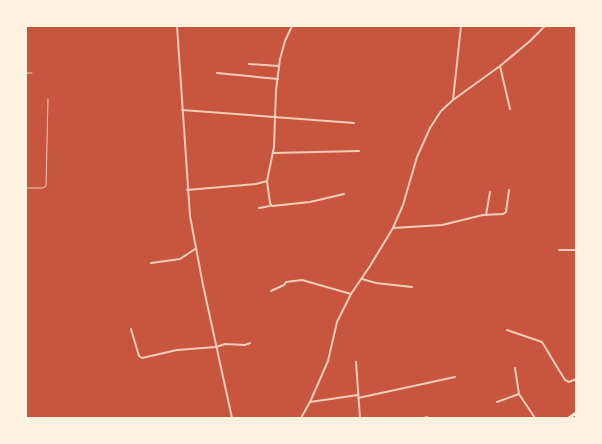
<svg xmlns="http://www.w3.org/2000/svg" width="602" height="444" viewBox="0 0 602 444" font-family="Ubuntu,sans-serif">
<style>
.lines{fill:none;stroke-linecap:round;stroke-linejoin:round}
.service{stroke:#f1ccb7;stroke-width:1}
.minor{stroke:#f1ccb7;stroke-width:2}
.secondary{stroke:#fff3e0;stroke-width:3}
</style>
<rect width="100%" height="100%" fill="#c8553d"/>
<g class="lines">
<g class="service">
<path d="M26,73H32"/>
<path d="M26,188H43L46,186L48,99"/>
</g>
<g class="minor">
<path d="M177,26L190,216L203,285L232,418"/>
<path d="M249,64L279,66"/>
<path d="M500,66L510,109"/>
<path d="M217,73L278,79"/>
<path d="M453,100L461,26"/>
<path d="M182,110L354,123"/>
<path d="M273,153L359,151"/>
<path d="M267,181L270,203L272,206L310,202L344,194"/>
<path d="M187,190L256,184L267,181L274,147L276,90L280,59L285,41L292,26"/>
<path d="M259,208L270,206"/>
<path d="M486,215L490,192"/>
<path d="M393,228L442,225L483,215L503,214L506,212L509,190"/>
<path d="M559,250H576"/>
<path d="M151,263L180,259L195,249"/>
<path d="M362,279L376,283L412,287"/>
<path d="M271,291L284,285L286,282L302,280L351,294"/>
<path d="M131,329L139,356L142,358L177,350L216,347L225,344L245,345L250,343"/>
<path d="M507,330L542,342L565,380L569,382L576,379"/>
<path d="M356,362L360,418"/>
<path d="M515,368L519,394L535,418"/>
<path d="M358,398L455,377"/>
<path d="M310,402L358,395"/>
<path d="M497,402L519,394"/>
<path d="M301,418L310,402L328,361L337,322L351,294L370,266L393,228L403,205L417,157L430,128L441,111L453,100L500,66L530,41L545,26"/>
<path d="M424,418L427,417"/>
</g>
<path class="secondary" d="M569,418L576,413"/>
</g>
<rect width="602" height="444" fill="none" stroke="#fff3e0" stroke-width="54"/>
</svg>
